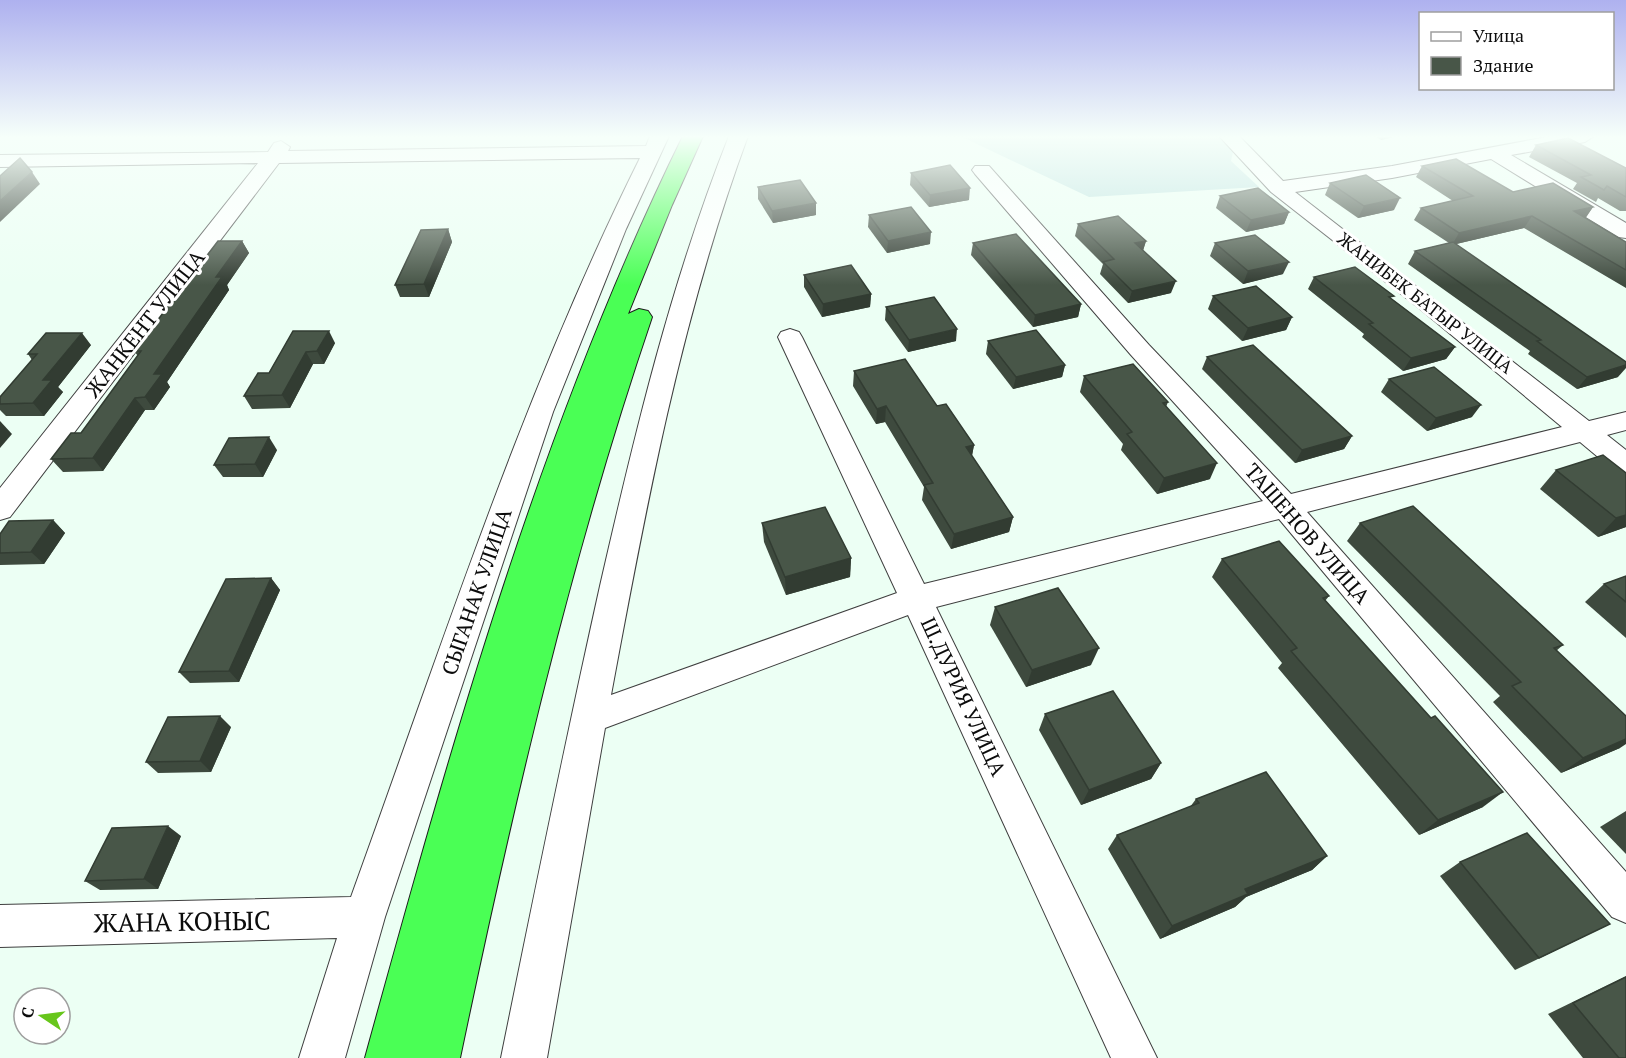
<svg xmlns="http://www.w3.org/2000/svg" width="1626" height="1058" viewBox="0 0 1626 1058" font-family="'PT Serif',serif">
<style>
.cemetery{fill:#bce2df}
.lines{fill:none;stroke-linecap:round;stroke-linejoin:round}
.minor-casing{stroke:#3f3f3f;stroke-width:2}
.highway-casing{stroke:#1d1d1d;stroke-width:2}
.minor{fill:#fff;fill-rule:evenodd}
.highway{fill:#4aff55;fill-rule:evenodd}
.wall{fill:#3e4a3e}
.shaded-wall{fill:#323c32}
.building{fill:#485648;stroke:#323c32;stroke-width:1.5}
.labels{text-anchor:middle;stroke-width:6;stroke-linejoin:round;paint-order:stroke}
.far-street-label{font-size:18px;fill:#0c0c0c;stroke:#fff}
.street-label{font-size:21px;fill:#0c0c0c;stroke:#fff}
.near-street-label{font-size:26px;fill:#0c0c0c;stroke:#fff}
</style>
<rect width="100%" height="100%" fill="#ecfff4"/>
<path class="cemetery" d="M960,136H1223L1234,147L1231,161L1259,187L1089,197Z"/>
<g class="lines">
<defs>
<g id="minor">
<path d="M650,136H669L626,229L553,412L385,917L345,1058H299L337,938L0,947V905L351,897C441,649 522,395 640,158L279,163L10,517L0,520V488L258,163L0,167V155L268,152L274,143L281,141L290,147L288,151L646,146Z"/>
<path d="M729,136H748C681,317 646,506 611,695L897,593L778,337L781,332L790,329L799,332L802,337L924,584L1263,501L1131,355L975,174L972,170L975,166H989L1149,345L1291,494L1562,427L1419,308L1271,192L1219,136H1239L1283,181L1392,166L1552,136H1594L1585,142L1511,155L1626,223V238L1618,237L1491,159L1392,178L1295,192L1589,421L1626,412V430L1607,435L1626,450V475L1616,472L1580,442L1307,512L1626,872V923L1612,917L1279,519L936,607L1157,1058H1111L908,615L605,728L547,1058H501C533,900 565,743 600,586C635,433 671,282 729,136Z"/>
</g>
<path id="highway" d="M683,136H703L672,205L628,314L639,309L648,311L652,317C570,558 512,809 460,1058H365C451,746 540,427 683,136Z"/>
</defs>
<use href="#minor" class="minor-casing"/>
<use href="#highway" class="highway-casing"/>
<use href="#minor" class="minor"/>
<use href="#highway" class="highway"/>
</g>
<g class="wall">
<path d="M1375,136H1398L1381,140Z"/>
<path d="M1536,145L1626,168V211H1620L1598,198L1596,202L1573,189L1577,183L1529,157Z"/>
<path d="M1422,166L1513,192L1593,207L1585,218L1626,242V288L1524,228L1456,244L1618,377L1577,389L1528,354L1530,351L1408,264L1415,251L1449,243L1414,220L1421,208L1453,201L1416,177Z"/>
<path d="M911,173L969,200L929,207L910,185Z"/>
<path d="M1330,183L1394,210L1358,218L1325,195Z"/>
<path d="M758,187L816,215L773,223L758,199Z"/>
<path d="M1220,196L1289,212L1284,224L1246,232L1216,208Z"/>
<path d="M869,215L930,244L887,253L868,227Z"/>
<path d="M1078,224L1146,241L1143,251L1171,293L1128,303L1100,274L1103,264L1075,236Z"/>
<path d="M448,229L452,242L429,297H400L395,285Z"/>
<path d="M242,241L249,253L227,285L229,290L167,382L170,387L154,410H145L103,471L63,472L51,459L81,433L138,356L134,351Z"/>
<path d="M973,243L1081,304L1078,317L1033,327L971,255Z"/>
<path d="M1215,243L1283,274L1243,284L1210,256Z"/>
<path d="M804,275L871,294L870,307L822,317L804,287Z"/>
<path d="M1314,277L1392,299L1455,347L1446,359L1403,371L1362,337L1364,334L1308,289Z"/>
<path d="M1213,296L1292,317L1286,330L1242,341L1208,309Z"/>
<path d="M886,307L956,341L908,352L885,320Z"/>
<path d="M293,331L335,343L324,364H313L290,408L252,409L244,396L269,373Z"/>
<path d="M988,341L1065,365L1062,377L1013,389L986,354Z"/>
<path d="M91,345L58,387L63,392L44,416H6L0,410V397L32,360L28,354Z"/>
<path d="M1207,357L1352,436L1344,449L1295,463L1202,369Z"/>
<path d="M854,371L937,406L974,445L972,456L1013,517L1009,532L951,549L922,500L924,487L885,422L876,424L853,386Z"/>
<path d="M1084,376L1168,402L1166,407L1210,479L1157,494L1121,450L1123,444L1080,392Z"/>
<path d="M1389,379L1472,417L1427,431L1381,392Z"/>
<path d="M277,450L263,477H223L214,465Z"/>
<path d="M1556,470L1626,473V527L1598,537L1540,489Z"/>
<path d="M53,520L65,533L44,564L0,565V534Z"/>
<path d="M762,523L851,558L850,577L786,595L764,542Z"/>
<path d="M1360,523L1563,645L1556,651L1620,748L1561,773L1493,702L1500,696L1347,541Z"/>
<path d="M1222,559L1329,596L1325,601L1483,807L1419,835L1278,668L1282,663L1212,577Z"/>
<path d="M1626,576V638L1585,602L1604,584Z"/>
<path d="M271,578L280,590L239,682L190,683L179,672Z"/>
<path d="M995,607L1091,665L1026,687L990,625Z"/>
<path d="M1045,714L1161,763L1151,779L1081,805L1039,730Z"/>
<path d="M231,727L211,772L158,773L146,762Z"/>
<path d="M1196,799L1327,856L1312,870L1246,897L1235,907L1160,939L1108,849L1117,835L1190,807Z"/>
<path d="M1626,811V854L1600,827Z"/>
<path d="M181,836L158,889L100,890L85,881Z"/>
<path d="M1460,862L1610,924L1515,970L1440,876Z"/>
<path d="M1626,976V1058H1583L1548,1014Z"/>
</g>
<g class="shaded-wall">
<path d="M1382,136H1398L1381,140Z"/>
<path d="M32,172L40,184L0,222V201Z"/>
<path d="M970,188L969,200L929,207L930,195Z"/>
<path d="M1400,198L1394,210L1358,218L1364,206Z"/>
<path d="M816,203V215L773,223L772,211Z"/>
<path d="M1593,207L1585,219L1574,211Z"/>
<path d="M1289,212L1284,224L1246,232L1251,220Z"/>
<path d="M1532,216L1524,228L1452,245L1459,233Z"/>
<path d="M448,229L452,242L429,297L424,284Z"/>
<path d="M931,232L930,244L887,253L888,241Z"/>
<path d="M242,241L249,253L227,285L229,290L167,382L170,387L154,410L145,397L154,374L216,277Z"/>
<path d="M1146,241L1142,253L1135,243Z"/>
<path d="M1289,262L1283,274L1243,284L1248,271Z"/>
<path d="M1176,281L1171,293L1128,303L1132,291Z"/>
<path d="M871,294L870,307L822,317L823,304Z"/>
<path d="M1081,304L1078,317L1033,327L1035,315Z"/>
<path d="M1292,317L1286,330L1242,341L1248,328Z"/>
<path d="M957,329L956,341L908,352L909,340Z"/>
<path d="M329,331L335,343L324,364L317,351Z"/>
<path d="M82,333L91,345L58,387L63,392L44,416L33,403L43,380Z"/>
<path d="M1455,347L1446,359L1403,371L1411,358Z"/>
<path d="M306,352L313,364L290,408L282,395Z"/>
<path d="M1065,365L1062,377L1013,389L1016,377Z"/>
<path d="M1626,365V368L1618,377L1577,389L1587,377Z"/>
<path d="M135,398L145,410L103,471L93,458Z"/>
<path d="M1481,405L1472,417L1427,431L1436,418Z"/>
<path d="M886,406L885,422L876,424L877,409Z"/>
<path d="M0,421L12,434L0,448Z"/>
<path d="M1352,436L1344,449L1295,463L1302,450Z"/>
<path d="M269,437L277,450L263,477L255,464Z"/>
<path d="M974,445L971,460L966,447Z"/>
<path d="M1217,463L1210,479L1157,494L1164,478Z"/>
<path d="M1626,515V527L1598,537L1616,518Z"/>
<path d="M1013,517L1009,532L951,549L954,534Z"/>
<path d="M53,520L65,533L44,564L31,552Z"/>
<path d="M851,558L850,577L786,595L785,577Z"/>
<path d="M271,578L280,590L239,682L229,671Z"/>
<path d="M1099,648L1091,665L1026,687L1032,670Z"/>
<path d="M220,716L231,727L211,772L200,761Z"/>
<path d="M1626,739V744L1620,748L1561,773L1583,758Z"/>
<path d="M1161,763L1151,779L1081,805L1089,790Z"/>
<path d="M1503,792L1483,807L1419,835L1438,820Z"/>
<path d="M168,826L181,836L158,889L144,879Z"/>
<path d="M1327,856L1312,870L1246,897L1235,907L1160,939L1172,926L1245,889Z"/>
</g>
<g class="building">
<path d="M1568,138L1626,168V197L1607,186L1604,190L1581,177L1591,175L1536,145Z"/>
<path d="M20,158L32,172L0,201V176Z"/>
<path d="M1456,159L1513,192L1553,183L1593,207L1574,211L1626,242V270L1532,216L1459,233L1421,208L1473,196L1422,166Z"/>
<path d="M950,165L970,188L930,195L911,173Z"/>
<path d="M1366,175L1400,198L1364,206L1330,183Z"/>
<path d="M800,180L816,203L772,211L758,187Z"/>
<path d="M1258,188L1289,212L1251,220L1220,196Z"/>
<path d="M911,207L931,232L888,241L869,215Z"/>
<path d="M1118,216L1146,241L1135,243L1176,281L1132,291L1103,262L1114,259L1078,224Z"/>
<path d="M448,229L424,284L395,285L421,230Z"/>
<path d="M1016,234L1081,304L1035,315L973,243Z"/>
<path d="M1255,235L1289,262L1248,271L1215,243Z"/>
<path d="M218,241H242L216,277H222L154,374H162L145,397L135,398L93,458L51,459L71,433H81L141,351H134Z"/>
<path d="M1453,242L1626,362V365L1587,377L1537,341L1541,340L1415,251Z"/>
<path d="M851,265L871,294L823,304L804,275Z"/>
<path d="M1355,267L1394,296L1389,297L1455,347L1411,358L1369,324L1373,323L1314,277Z"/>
<path d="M1256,286L1292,317L1248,328L1213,296Z"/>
<path d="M934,297L957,329L909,340L886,307Z"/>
<path d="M1036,330L1065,365L1016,377L988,341Z"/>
<path d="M293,331H329L317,351L306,352L282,395L244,396L258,373H269Z"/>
<path d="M46,333H82L43,380H52L33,403L0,404V397L37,354H28Z"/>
<path d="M1253,345L1352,436L1302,450L1207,357Z"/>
<path d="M905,359L937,406L946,404L974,445L966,447L1013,517L954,534L924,485L933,483L886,406L877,409L854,371Z"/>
<path d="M1133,364L1168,402L1163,403L1217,463L1164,478L1127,434L1132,432L1084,376Z"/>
<path d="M1434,367L1481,405L1436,418L1389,379Z"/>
<path d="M269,437L255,464L214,465L229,438Z"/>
<path d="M1603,455L1626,473V515L1616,518L1556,470Z"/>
<path d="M1413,506L1563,645L1554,648L1626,716V739L1583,758L1512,686L1521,682L1360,523Z"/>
<path d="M825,507L851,558L785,577L762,523Z"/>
<path d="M53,520L31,552L0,553V534L9,521Z"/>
<path d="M1279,541L1329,596L1323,598L1431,718L1435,716L1503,792L1438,820L1291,651L1297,648L1222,559Z"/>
<path d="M1626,576V602L1604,584Z"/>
<path d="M271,578L229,671L179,672L226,579Z"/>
<path d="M1058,588L1099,648L1032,670L995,607Z"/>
<path d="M1113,691L1161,763L1089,790L1045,714Z"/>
<path d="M220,716L200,761L146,762L168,717Z"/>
<path d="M1266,772L1327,856L1245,889L1248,894L1172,926L1117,835L1199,803L1196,799Z"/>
<path d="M168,826L144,879L85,881L112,828Z"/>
<path d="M1527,833L1610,924L1539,958L1460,862Z"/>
<path d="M1626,977V1058H1619L1573,1003Z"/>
</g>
<linearGradient id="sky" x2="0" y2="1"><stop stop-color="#aeb1ef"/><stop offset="0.48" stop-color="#f6fffa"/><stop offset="1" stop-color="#f6fffa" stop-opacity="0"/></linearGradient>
<rect width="1626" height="285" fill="url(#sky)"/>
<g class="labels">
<g class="far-street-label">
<text transform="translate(1425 303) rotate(38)" y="6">ЖАНИБЕК БАТЫР УЛИЦА</text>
</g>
<g class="street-label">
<text transform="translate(145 324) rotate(-52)" y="7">ЖАНКЕНТ УЛИЦА</text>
<text transform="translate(1307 534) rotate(49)" y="7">ТАШЕНОВ УЛИЦА</text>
<text transform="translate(477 592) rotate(-71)" y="7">СЫГАНАК УЛИЦА</text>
<text transform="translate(963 697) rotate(65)" y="7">Ш.ДУРИЯ УЛИЦА</text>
</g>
<g class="near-street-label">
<text transform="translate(182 922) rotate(-1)" y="9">ЖАНА КОНЫС</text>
</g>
</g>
<rect x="1419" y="12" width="195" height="78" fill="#ffffff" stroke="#9e9e9e" stroke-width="1.5"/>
<rect x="1431" y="32" width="30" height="9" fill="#ffffff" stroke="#9e9e9e" stroke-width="1.5"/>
<text x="1473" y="42" font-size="18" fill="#0c0c0c">Улица</text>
<rect x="1431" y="57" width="30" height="18" fill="#485648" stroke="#9e9e9e" stroke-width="1.5"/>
<text x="1473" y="72" font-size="18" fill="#0c0c0c">Здание</text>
<g transform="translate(42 1016) rotate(283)"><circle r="28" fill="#ffffff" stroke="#9e9e9e" stroke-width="1.5"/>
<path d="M0-4.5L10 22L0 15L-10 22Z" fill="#67c61b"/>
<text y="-9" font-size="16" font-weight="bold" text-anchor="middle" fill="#0c0c0c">С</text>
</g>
</svg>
